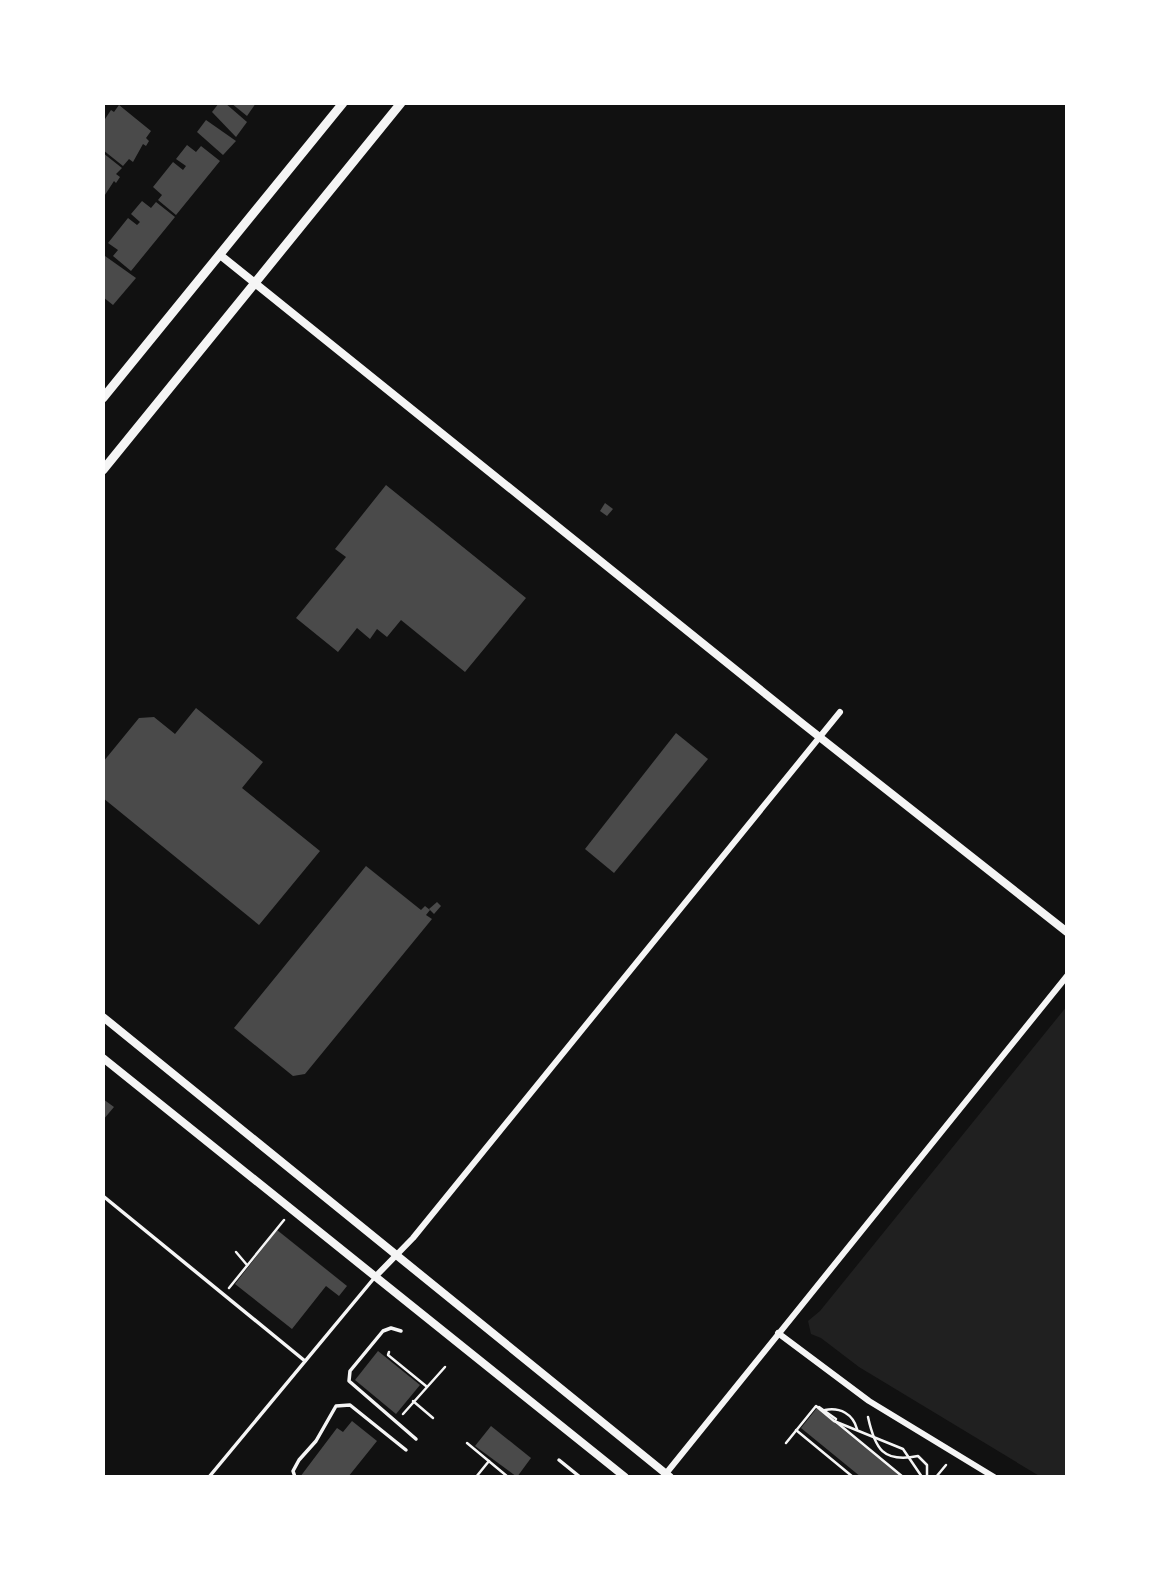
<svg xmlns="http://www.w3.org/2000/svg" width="1170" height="1580" viewBox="0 0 1170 1580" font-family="'Fira Sans Condensed',sans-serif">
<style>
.green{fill:#202020}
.building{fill:#4a4a4a}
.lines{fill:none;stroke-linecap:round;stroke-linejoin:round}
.path{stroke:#f5f5f5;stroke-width:2.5}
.service{stroke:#f5f5f5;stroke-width:3.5}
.minor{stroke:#f5f5f5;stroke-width:6}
.tertiary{stroke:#f5f5f5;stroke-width:8}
.secondary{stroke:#f5f5f5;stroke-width:9}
</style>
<rect width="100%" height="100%" fill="#111"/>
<path class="green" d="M1067,1006V1477H1041L859,1367L821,1338L811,1334L808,1321L820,1311Z"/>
<g class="building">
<path d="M219,103H225L247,122L236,137L212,112Z"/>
<path d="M231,103H256L247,116Z"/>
<path d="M119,105L151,131L146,138L149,141L146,146L143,144L133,162L129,159L123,166L103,150V122L111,110L114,112Z"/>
<path d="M206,120L236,141L223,155L197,132Z"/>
<path d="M187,145L196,152L201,146L220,161L176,215L158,200L162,195L153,187L173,162L183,170L186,166L176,159Z"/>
<path d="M103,153L122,168L116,174L120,177L116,183L114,181L103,198Z"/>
<path d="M142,201L151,208L156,202L175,217L131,271L113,256L118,250L108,243L128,218L137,225L140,222L131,214Z"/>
<path d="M105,256L136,278L113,305L103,297Z"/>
<path d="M386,485L526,598L465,672L401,620L387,637L377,629L370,639L357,628L338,652L296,618L346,557L335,549Z"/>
<path d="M605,503L613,509L607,516L600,511Z"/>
<path d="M196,708L263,762L242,788L320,851L259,925L103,798V762L139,718L154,717L175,734Z"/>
<path d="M676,733L708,759L614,873L585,849Z"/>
<path d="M366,866L421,910L425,906L430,910L426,915L432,919L305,1074L293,1076L234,1028Z"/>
<path d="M437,902L441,906L434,914L429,909Z"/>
<path d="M103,1099L114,1107L103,1120Z"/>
<path d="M277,1230L347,1286L339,1296L326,1286L292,1329L235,1284Z"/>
<path d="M378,1351L420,1385L396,1414L355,1380Z"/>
<path d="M817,1408L901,1477H861L801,1428Z"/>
<path d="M352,1421L377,1441L348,1477H300L337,1428L343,1432Z"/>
<path d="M491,1426L531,1458L517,1477L475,1446Z"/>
</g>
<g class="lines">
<g class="path">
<path d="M236,1252L247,1265"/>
<path d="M229,1288L284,1220"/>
<path d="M389,1352L388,1355L426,1386"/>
<path d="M413,1401L433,1418"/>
<path d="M819,1407L836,1419"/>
<path d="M825,1410C840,1407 853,1414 857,1429"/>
<path d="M403,1414L445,1367"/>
<path d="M868,1417C875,1449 883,1463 918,1456L927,1465V1477"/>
<path d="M835,1421L903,1477"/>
<path d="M796,1430L853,1477"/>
<path d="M467,1443L508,1477"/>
<path d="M786,1443L816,1406L834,1421L903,1449L922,1477"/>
<path d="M476,1477L489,1461"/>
<path d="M936,1477L946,1465"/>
</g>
<g class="service">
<path d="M103,1196L305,1361"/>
<path d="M401,1331L391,1328L383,1331L350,1371L349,1381L416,1439"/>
<path d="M559,1460L580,1477"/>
<path d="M209,1477L375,1277"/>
<path d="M295,1477L293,1471L299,1460L316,1441L336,1406L350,1405L406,1450"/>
</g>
<g class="minor">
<path d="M375,1277L413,1238L840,712"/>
<path d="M778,1333L869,1401L994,1477"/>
<path d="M664,1476L1067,976"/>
</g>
<g class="tertiary">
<path d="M220,255L803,724L1067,932"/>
<path d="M103,1017L670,1477"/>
<path d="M103,1058L625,1477"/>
</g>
<g class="secondary">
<path d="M103,398L343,103"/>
<path d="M103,470L401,103"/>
</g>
</g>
<rect width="1170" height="1580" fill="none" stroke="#ffffff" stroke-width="210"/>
</svg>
